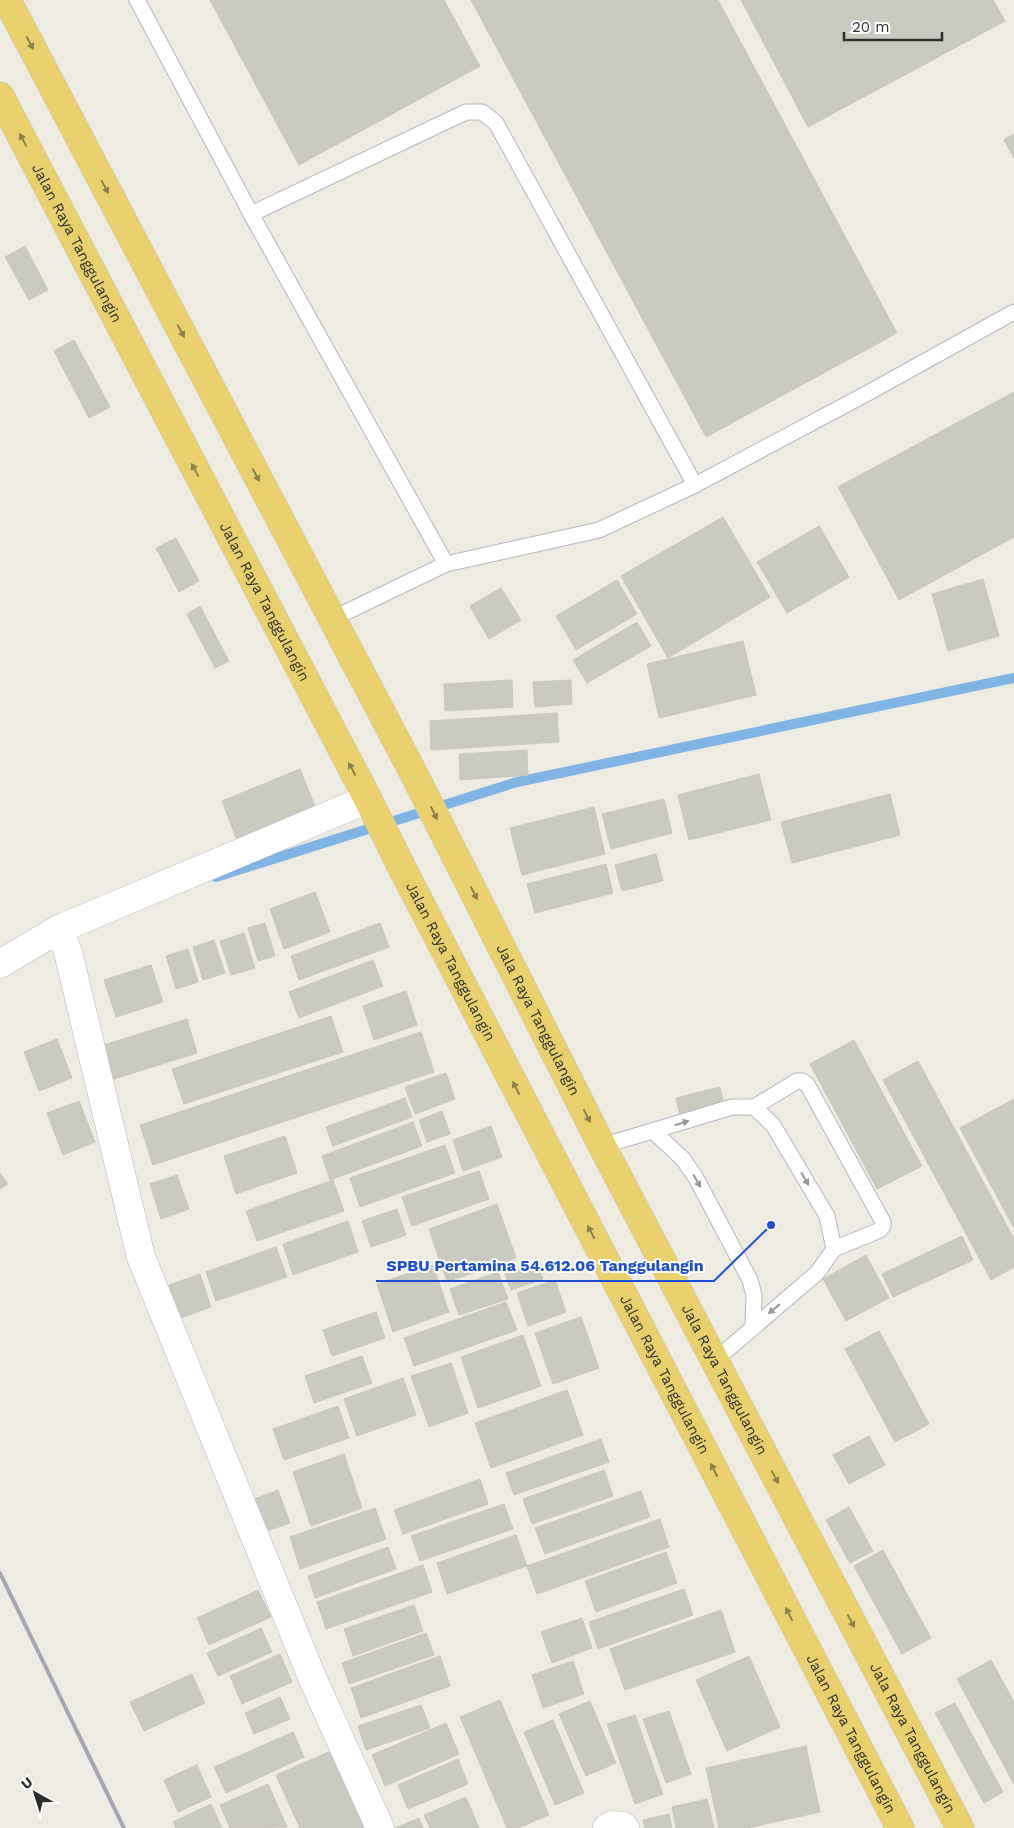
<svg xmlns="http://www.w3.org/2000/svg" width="1014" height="1828" viewBox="0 0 1014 1828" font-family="'Work Sans',sans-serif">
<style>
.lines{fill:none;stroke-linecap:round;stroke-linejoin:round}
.stream{stroke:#7fb5e5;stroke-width:10}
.building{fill:#cac9c0;stroke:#c9c7bb}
.service-casing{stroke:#b5b5c0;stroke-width:17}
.minor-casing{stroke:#b5b5c0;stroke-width:29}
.trunk-casing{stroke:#c9c9c9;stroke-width:29}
.service{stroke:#fff;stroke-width:15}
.minor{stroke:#fff;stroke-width:28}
.trunk{stroke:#ead06c;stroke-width:28}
.rail{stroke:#a5a4b6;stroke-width:4}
.oneway{fill:#8c7f4d}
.oneway2{fill:#969696}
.labels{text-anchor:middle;stroke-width:4;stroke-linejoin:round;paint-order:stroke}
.street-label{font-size:15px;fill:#2e2e2e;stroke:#fff}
.leader{fill:none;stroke:#1d4ed8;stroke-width:2}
.callout-dot{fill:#1d4ed8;stroke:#fff;stroke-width:2}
.callout-label{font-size:16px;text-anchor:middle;font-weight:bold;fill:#1d4ed8;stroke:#fff;stroke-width:4;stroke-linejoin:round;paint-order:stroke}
</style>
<rect width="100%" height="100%" fill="#edebe2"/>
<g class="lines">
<path class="stream" d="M216,877L517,782L1014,678"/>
</g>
<g class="building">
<path d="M210,0H444L480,66L299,165Z"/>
<path d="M471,0H718L897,333L706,437Z"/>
<path d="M741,0H993L1005,21L808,127Z"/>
<path d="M1014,134V158L1004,140Z"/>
<path d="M25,246L48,290L29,300L5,257Z"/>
<path d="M74,340L110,407L89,418L54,351Z"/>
<path d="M1014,392V537L899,600L838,487Z"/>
<path d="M723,517L770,597L668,658L621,576Z"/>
<path d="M819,526L849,577L787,613L757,562Z"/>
<path d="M176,538L199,581L179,592L156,548Z"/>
<path d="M983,579L999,636L948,651L932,594Z"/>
<path d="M617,580L637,614L576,650L556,616Z"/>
<path d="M501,588L521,620L489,639L470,606Z"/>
<path d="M200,606L229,661L215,668L187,614Z"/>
<path d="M637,622L651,646L587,683L573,660Z"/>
<path d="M743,641L756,695L659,718L647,664Z"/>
<path d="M512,680L513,707L445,711L444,684Z"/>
<path d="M571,680L572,704L535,707L533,682Z"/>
<path d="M557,713L559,742L431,750L430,721Z"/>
<path d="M527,750L528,775L460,780L459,754Z"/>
<path d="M300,769L317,811L238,843L222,801Z"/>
<path d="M759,774L771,820L689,840L678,795Z"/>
<path d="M890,794L900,835L792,863L781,822Z"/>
<path d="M664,799L672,833L611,849L602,814Z"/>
<path d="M594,807L605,854L522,875L510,828Z"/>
<path d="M656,854L663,881L622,891L615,865Z"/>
<path d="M606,864L613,893L535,913L527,884Z"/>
<path d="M315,892L330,932L284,949L270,909Z"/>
<path d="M265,923L275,956L258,961L248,928Z"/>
<path d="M380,923L389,947L299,980L291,956Z"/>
<path d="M244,933L255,968L231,975L220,941Z"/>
<path d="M214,940L225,973L203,980L193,947Z"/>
<path d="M188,949L198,982L176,989L166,956Z"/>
<path d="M373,960L383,986L299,1018L289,992Z"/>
<path d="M151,965L163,1002L116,1017L104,980Z"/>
<path d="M406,991L417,1025L374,1040L363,1006Z"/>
<path d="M331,1016L343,1052L184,1104L172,1069Z"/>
<path d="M187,1019L197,1053L114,1079L104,1045Z"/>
<path d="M421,1032L434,1072L153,1165L140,1125Z"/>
<path d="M57,1039L72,1078L39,1091L24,1052Z"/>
<path d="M854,1040L922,1166L877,1189L810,1064Z"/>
<path d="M918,1061L1014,1239V1267L991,1280L883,1080Z"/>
<path d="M446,1073L455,1099L415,1114L405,1087Z"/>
<path d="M720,1087L724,1105L680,1115L676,1098Z"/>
<path d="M405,1098L412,1117L333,1146L326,1127Z"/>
<path d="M1014,1099V1228L960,1128Z"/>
<path d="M79,1101L95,1142L63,1155L47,1113Z"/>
<path d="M442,1111L450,1134L427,1142L419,1120Z"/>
<path d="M413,1122L422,1146L330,1180L322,1156Z"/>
<path d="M491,1126L502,1157L463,1171L453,1140Z"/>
<path d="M285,1136L297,1173L236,1194L224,1156Z"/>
<path d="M445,1145L455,1173L360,1207L350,1178Z"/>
<path d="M479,1171L489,1199L412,1226L402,1197Z"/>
<path d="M0,1173L8,1184L0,1189Z"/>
<path d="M177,1175L189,1209L161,1219L150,1184Z"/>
<path d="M333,1180L344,1211L257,1241L246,1211Z"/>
<path d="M497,1204L516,1258L447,1282L429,1229Z"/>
<path d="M397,1209L406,1235L371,1247L362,1221Z"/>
<path d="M348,1221L358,1252L293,1275L283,1244Z"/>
<path d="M962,1236L973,1260L893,1297L882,1274Z"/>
<path d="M276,1247L287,1277L216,1301L206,1272Z"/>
<path d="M866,1255L889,1298L846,1321L823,1279Z"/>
<path d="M538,1263L543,1279L511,1290L505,1274Z"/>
<path d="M433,1265L449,1312L393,1332L377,1284Z"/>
<path d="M498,1272L508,1299L459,1315L450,1289Z"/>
<path d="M200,1274L211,1307L181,1318L169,1285Z"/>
<path d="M555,1280L566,1312L528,1326L517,1293Z"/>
<path d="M506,1302L517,1330L414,1366L404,1338Z"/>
<path d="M376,1312L385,1338L332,1356L323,1330Z"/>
<path d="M581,1317L599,1368L553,1384L535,1333Z"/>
<path d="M879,1331L929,1424L895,1442L845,1349Z"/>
<path d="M523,1335L541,1386L478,1408L461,1357Z"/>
<path d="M362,1356L372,1383L314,1403L305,1376Z"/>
<path d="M451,1363L468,1413L429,1427L411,1376Z"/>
<path d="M403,1378L416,1415L357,1436L344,1399Z"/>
<path d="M567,1390L583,1435L491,1468L475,1423Z"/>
<path d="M338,1406L349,1438L284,1460L273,1429Z"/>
<path d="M869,1436L885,1465L849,1484L833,1455Z"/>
<path d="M601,1439L609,1462L514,1495L506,1473Z"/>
<path d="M344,1454L362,1508L311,1526L293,1472Z"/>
<path d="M604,1470L613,1496L532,1524L523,1499Z"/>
<path d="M480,1479L488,1504L403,1534L394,1510Z"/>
<path d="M278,1490L290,1523L261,1533L249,1501Z"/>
<path d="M641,1491L650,1517L545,1554L535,1528Z"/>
<path d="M504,1504L513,1529L420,1561L411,1536Z"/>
<path d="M849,1507L873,1551L850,1563L826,1520Z"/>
<path d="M375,1508L386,1539L300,1569L290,1537Z"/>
<path d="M660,1519L669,1547L537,1594L527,1566Z"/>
<path d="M516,1535L527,1566L447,1594L437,1563Z"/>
<path d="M388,1547L396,1569L315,1598L308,1576Z"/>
<path d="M883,1550L931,1638L902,1654L854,1566Z"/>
<path d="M666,1552L677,1583L596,1612L585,1581Z"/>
<path d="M423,1565L432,1592L326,1629L317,1602Z"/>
<path d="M684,1589L693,1615L598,1649L589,1622Z"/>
<path d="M258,1590L271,1617L209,1645L197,1618Z"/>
<path d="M414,1605L423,1631L353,1656L344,1629Z"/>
<path d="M721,1610L735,1652L625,1690L610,1649Z"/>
<path d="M582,1618L592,1648L552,1663L541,1632Z"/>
<path d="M261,1628L272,1652L218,1676L207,1653Z"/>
<path d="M426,1633L434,1655L349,1684L342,1663Z"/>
<path d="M280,1654L292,1682L242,1704L230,1676Z"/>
<path d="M440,1656L450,1686L361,1718L351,1688Z"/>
<path d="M749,1656L780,1727L727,1751L696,1680Z"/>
<path d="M991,1660L1014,1702V1784L957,1679Z"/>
<path d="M573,1661L584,1694L543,1708L532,1675Z"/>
<path d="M192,1674L205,1703L144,1731L130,1702Z"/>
<path d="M280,1697L290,1719L254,1734L245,1713Z"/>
<path d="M500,1700L549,1815L518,1828H507L460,1717Z"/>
<path d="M590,1701L616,1763L586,1776L559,1714Z"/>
<path d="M955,1703L1003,1792L984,1803L935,1713Z"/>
<path d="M421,1705L430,1728L366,1750L358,1726Z"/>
<path d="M669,1711L691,1774L666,1783L643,1719Z"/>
<path d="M635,1715L663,1794L635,1804L607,1724Z"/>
<path d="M553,1720L584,1793L555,1805L524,1732Z"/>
<path d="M446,1723L459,1754L385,1786L372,1755Z"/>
<path d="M293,1732L304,1757L226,1793L214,1767Z"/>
<path d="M806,1746L820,1812L747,1828H719L706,1768Z"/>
<path d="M331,1751L365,1828H300L276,1775Z"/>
<path d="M458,1759L468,1784L408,1809L398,1785Z"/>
<path d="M197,1765L211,1797L178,1812L164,1780Z"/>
<path d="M268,1784L287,1827L230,1828L220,1805Z"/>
<path d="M466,1797L479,1828H430L424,1815Z"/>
<path d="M707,1799L714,1828H676L672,1807Z"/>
<path d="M211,1804L222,1828H176L173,1822Z"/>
<path d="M669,1814L672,1828H645L643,1820Z"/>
<path d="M419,1818L423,1828H395Z"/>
</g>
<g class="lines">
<defs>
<g id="service">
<path d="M137,0L251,214L466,112H482L496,123L695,485"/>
<path d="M251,214L446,564"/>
<path d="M332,619L446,564L599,530L695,485L866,394L1014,312"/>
<path d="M754,1107L797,1081H802L807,1084L883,1222V1226L880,1230L834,1249"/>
<path d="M654,1132L683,1159L696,1178L750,1280L754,1295L753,1327"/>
<path d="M602,1146L732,1107H754L773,1125L827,1216L834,1249L817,1273L714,1361"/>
</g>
<g id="minor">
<path d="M59,929L68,952L141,1257L312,1677L380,1828"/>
<path d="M0,964L59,929L368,799"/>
<path d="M607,1828L612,1825L623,1826L625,1828"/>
</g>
<g id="trunk">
<path id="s1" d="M7,0L416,778L602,1146L960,1828"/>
<path id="s2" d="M0,96L368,799L402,868L900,1828"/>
</g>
</defs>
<use href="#service" class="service-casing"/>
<use href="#minor" class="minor-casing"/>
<use href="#trunk" class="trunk-casing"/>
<use href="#service" class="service"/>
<use href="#minor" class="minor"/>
<use href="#trunk" class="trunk"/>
<path class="rail" d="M0,1573L124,1828"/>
</g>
<defs><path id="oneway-solid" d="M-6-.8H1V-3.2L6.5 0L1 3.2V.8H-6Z" transform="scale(1.25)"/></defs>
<g class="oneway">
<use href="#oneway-solid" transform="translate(30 43) rotate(62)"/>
<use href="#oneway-solid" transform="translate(23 140) rotate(-118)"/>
<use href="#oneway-solid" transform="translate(105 187) rotate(62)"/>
<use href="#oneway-solid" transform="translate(181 331) rotate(62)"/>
<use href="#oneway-solid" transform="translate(195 470) rotate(-118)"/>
<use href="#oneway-solid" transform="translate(256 475) rotate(62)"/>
<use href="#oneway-solid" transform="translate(352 769) rotate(-118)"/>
<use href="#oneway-solid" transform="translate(434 813) rotate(64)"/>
<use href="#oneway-solid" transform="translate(474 893) rotate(63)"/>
<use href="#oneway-solid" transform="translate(516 1088) rotate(-117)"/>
<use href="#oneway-solid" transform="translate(587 1116) rotate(63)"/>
<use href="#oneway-solid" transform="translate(591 1232) rotate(-117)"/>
<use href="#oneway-solid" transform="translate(714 1470) rotate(-117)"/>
<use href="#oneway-solid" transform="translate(775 1477) rotate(62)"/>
<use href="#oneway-solid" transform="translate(789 1614) rotate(-117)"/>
<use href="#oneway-solid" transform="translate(851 1621) rotate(62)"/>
</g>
<g class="oneway2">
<use href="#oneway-solid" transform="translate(682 1123) rotate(-17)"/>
<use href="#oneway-solid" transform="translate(805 1179) rotate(59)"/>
<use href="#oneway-solid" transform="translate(697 1181) rotate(60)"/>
<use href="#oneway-solid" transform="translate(774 1309) rotate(140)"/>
</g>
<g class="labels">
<g class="street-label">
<text dy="5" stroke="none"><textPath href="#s2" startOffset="166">Jalan Raya Tanggulangin</textPath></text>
<text dy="5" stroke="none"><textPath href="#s2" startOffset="571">Jalan Raya Tanggulangin</textPath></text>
<text dy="5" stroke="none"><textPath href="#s2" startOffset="976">Jalan Raya Tanggulangin</textPath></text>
<text dy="5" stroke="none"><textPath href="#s1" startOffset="1150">Jala Raya Tanggulangin</textPath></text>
<text dy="5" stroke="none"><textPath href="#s2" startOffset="1441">Jalan Raya Tanggulangin</textPath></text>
<text dy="5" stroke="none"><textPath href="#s1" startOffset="1555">Jala Raya Tanggulangin</textPath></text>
<text dy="5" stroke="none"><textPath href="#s2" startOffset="1846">Jalan Raya Tanggulangin</textPath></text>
<text dy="5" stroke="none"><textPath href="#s1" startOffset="1960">Jala Raya Tanggulangin</textPath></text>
</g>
</g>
<path class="leader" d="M771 1225L714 1281H376"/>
<circle class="callout-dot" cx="771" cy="1225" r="5"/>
<g class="callout-label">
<text x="545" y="1271">SPBU Pertamina 54.612.06 Tanggulangin</text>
</g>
<g transform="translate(35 1793) rotate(321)" stroke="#ffffff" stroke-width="4" paint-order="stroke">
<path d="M0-4L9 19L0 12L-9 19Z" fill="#2e2e2e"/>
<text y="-8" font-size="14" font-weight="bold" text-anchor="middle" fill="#2e2e2e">U</text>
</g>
<path d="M844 32v8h98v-8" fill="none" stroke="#2e2e2e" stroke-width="2.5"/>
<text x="852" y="32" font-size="15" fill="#2e2e2e" stroke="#ffffff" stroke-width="4" paint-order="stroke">20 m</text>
</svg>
